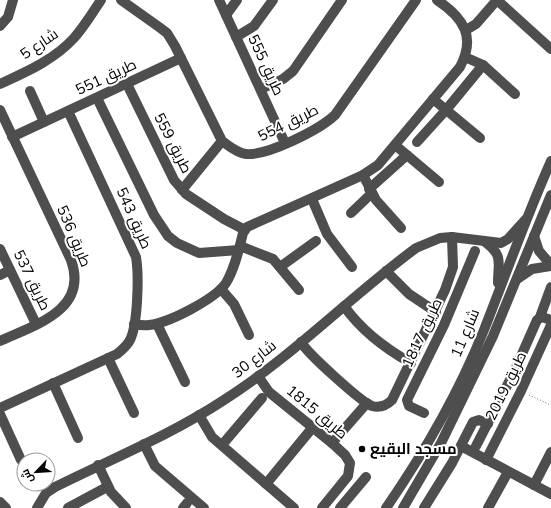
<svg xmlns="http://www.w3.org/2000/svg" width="551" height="508" viewBox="0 0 551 508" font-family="Mulish,Cairo,sans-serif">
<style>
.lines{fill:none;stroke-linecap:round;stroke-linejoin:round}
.path{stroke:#707070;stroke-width:1;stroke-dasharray:1 2;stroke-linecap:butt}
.minor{stroke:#4e4e4e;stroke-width:10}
.poi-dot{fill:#000;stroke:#fff;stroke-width:1.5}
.labels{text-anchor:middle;stroke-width:4;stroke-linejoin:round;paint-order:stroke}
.street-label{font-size:15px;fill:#000;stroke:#fff}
.poi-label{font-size:15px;font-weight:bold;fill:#000;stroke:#fff;text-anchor:start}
</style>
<rect width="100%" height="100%" fill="#fff"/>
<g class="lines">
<path class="path" d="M529,395L551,405"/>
<g class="minor">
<path d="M121,0L159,27L167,33L175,46L222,141C229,146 237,153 246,154C267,156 319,130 335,115L416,0"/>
<path d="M219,0L285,143"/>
<path d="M497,0L551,49"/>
<path d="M226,15L237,0"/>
<path d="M0,26L8,17L13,0"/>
<path d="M466,30L476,24L497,0"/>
<path d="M236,37L254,26L273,0"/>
<path d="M465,57L483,65L515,94"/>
<path d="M0,84C26,72 54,60 74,38C84,27 93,12 101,0"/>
<path d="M127,84L174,180L186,194L224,219L245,230"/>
<path d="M261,89L283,79L293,71L342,0"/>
<path d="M30,91L44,122"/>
<path d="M97,98L154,215L168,236L177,243L199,253L239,250"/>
<path d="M433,99L480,138"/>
<path d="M0,110L71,260C89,310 35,325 0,341"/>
<path d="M12,137L181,58"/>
<path d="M417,142L446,110L483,65"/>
<path d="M395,145L439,182"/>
<path d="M363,175L376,200L401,228"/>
<path d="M369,189L407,155"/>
<path d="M182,190L222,141"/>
<path d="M312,199L327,234L352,267"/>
<path d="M351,213L372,193"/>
<path d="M534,236L539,251L551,265"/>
<path d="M484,241C504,256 498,261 498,283"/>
<path d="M240,246L273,259L299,290"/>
<path d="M0,249L36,324"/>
<path d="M280,267L316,241"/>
<path d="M386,271L409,294L436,312"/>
<path d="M0,275L10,270"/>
<path d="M517,279L532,269L551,266"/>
<path d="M221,289L234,304L249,335"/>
<path d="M344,306C361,330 386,349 411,363"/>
<path d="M540,317L551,287"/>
<path d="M134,324C139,325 144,326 149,325C169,323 215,299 226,283C235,268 239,249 243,233L247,227L363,175L378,165L460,67C476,37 464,18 437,0"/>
<path d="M157,324L185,382"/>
<path d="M301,342C307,353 361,402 372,406C380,408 387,405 392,400L445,290L453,267L452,237"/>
<path d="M108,358L134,413"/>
<path d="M258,376L269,392L332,443L345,455L350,463L348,476L322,508"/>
<path d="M53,383L78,438"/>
<path d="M0,408L117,354C122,350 127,346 130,340C138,324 139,275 136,257L68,111"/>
<path d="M424,413L409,406L407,400L444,325L475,251"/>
<path d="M0,414L21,460"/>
<path d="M199,415L212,437L294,508"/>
<path d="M332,443L367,403"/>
<path d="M144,444L155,466L204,508"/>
<path d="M222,445L262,398"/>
<path d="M461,446L551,494"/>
<path d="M476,446L514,372L537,320L542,317L551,320"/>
<path d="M486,460L521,391L551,325"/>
<path d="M98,465L111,492L126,508"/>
<path d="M266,484L313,427"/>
<path d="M534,485L551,452"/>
<path d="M0,502L6,508"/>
<path d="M37,508L46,493L55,487C111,459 171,435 224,400C293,356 351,296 416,248L440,238L452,237L501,243L508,239L526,219"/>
<path d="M68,508L107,487"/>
<path d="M183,508L187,503"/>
<path d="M340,508L366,477"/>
<path d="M386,508C424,453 459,392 484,330C506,274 526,217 551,161"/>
<path d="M403,508L441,443L493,336L551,195"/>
<path d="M424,508L452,463L473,422L479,420L488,424"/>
<path d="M488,508L508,472"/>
</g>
</g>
<circle class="poi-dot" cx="362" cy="449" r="4"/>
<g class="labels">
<g class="street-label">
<text transform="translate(39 44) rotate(-34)" y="5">شارع 5</text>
<text transform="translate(266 65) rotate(65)" y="5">طريق 555</text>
<text transform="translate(106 77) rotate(-25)" y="5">طريق 551</text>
<text transform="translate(288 123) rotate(-26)" y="5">طريق 554</text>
<text transform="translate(173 143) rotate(63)" y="5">طريق 559</text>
<text transform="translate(134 218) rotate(66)" y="5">طريق 543</text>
<text transform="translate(74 236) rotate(67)" y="5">طريق 536</text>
<text transform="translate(32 280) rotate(64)" y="5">طريق 537</text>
<text transform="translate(422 333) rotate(-65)" y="5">طريق 1817</text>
<text transform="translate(465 333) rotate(-67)" y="5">شارع 11</text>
<text transform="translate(254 359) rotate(-38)" y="5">شارع 30</text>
<text transform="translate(506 386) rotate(-64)" y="5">طريق 2019</text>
<text transform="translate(317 412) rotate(40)" y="5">طريق 1815</text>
</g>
<g class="poi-label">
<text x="370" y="454">مسجد البقيع</text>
</g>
</g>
<g transform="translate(36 472) rotate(245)"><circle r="19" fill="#ffffff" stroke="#999999"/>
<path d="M0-3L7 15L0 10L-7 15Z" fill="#000000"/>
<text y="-6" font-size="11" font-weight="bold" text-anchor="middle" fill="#000000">ش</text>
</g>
</svg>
